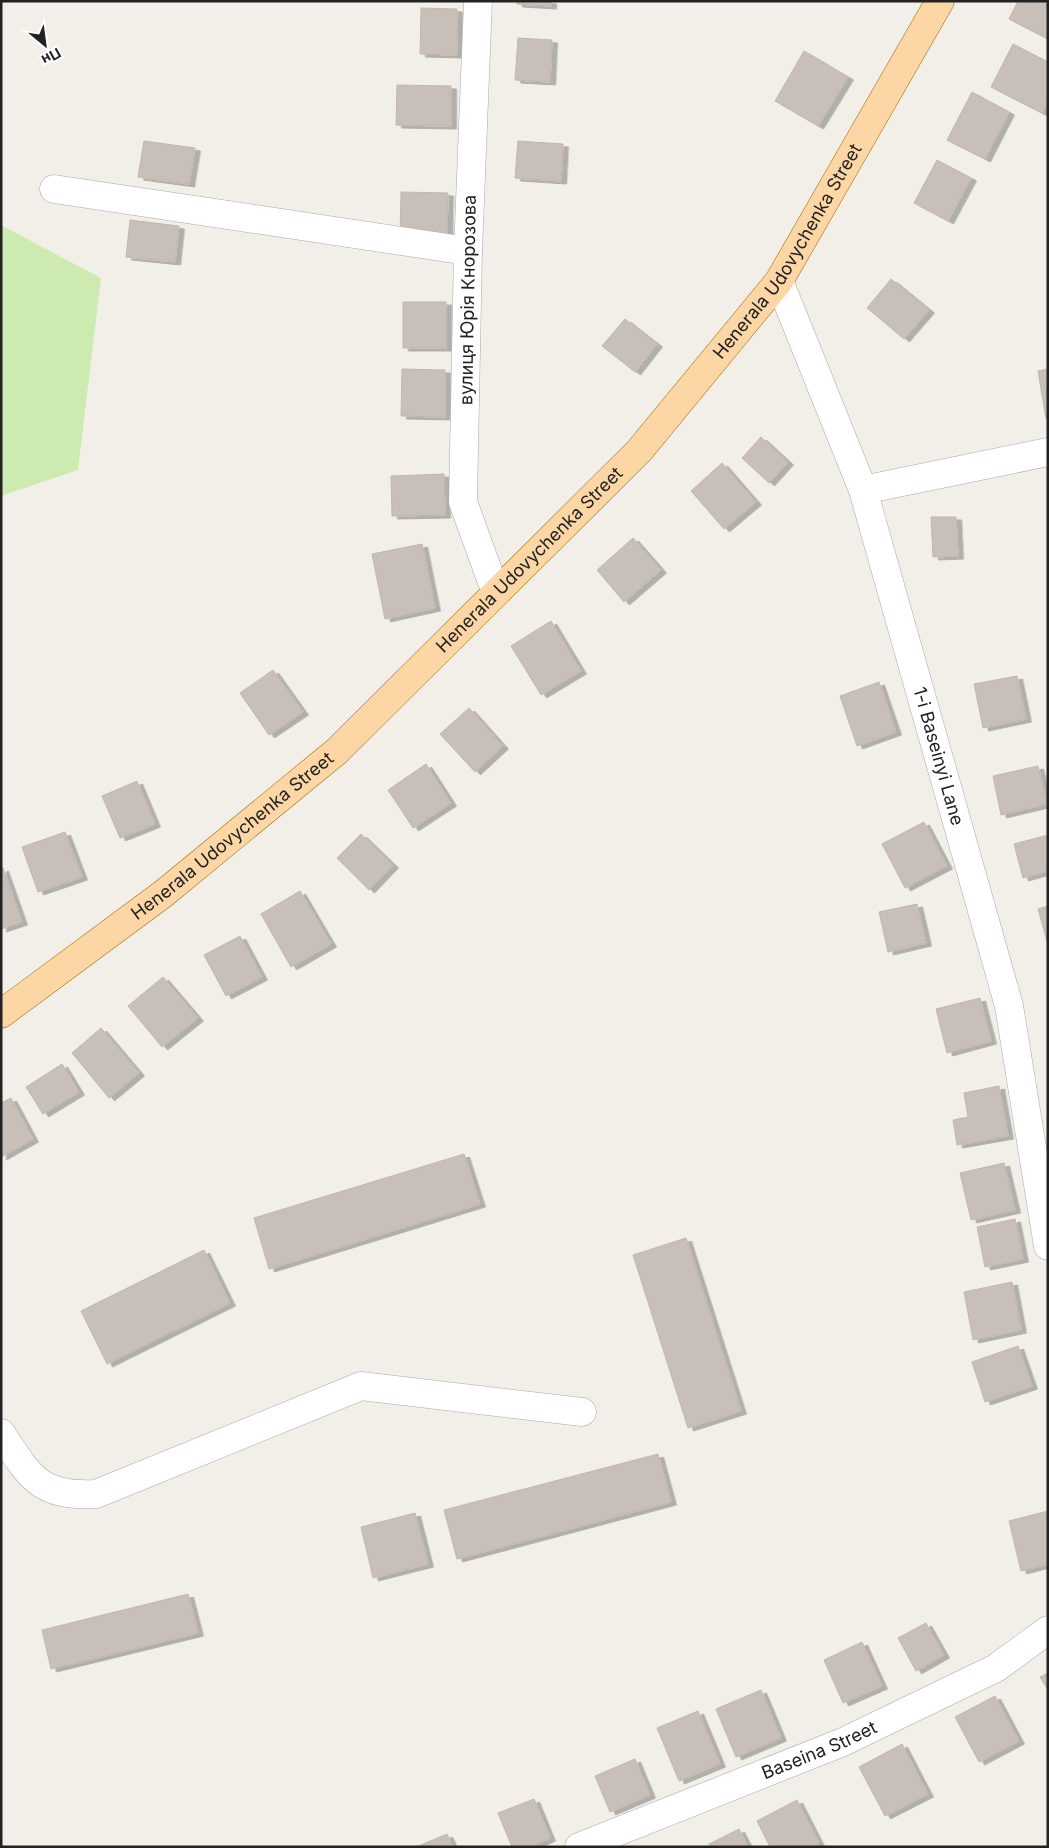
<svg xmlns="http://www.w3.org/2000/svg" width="1049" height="1848" viewBox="0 0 1049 1848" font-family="Inter,sans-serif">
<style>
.grass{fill:#cdebb0}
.building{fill:#c7bfb8;stroke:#c4b6ab;filter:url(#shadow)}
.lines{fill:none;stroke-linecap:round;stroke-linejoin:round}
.minor-casing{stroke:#a9a9a9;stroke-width:29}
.major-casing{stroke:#a06b00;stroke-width:29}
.minor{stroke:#fff;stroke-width:28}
.major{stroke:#fcd6a4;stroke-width:28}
.labels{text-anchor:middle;stroke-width:5;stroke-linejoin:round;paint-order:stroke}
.street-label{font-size:18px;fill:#222;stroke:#fff}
</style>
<defs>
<filter id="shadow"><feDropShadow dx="5.5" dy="3" stdDeviation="0" flood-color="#0004"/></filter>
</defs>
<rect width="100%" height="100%" fill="#f2efe9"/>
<path class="grass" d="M1,225L101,278L78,470L1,496Z"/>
<g class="building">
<path d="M517,1H551V6L517,4Z"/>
<path d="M1018,1H1048V39L1009,19Z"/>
<path d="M421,8L457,9V55L420,54Z"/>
<path d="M518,38L552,40L550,82L515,80Z"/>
<path d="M1013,44L1048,62V101L1042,113L991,87Z"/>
<path d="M804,51L848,77L818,126L775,101Z"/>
<path d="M397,85L451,86V126L396,125Z"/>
<path d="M972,92L1009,112L985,159L947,140Z"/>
<path d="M144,141L195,148L189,184L138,177Z"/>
<path d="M518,141L563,144L561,181L515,178Z"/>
<path d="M937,160L971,178L948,221L914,203Z"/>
<path d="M401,192L448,193L447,238L400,237Z"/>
<path d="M130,220L179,226L175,262L126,257Z"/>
<path d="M891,279L929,310L904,339L867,308Z"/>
<rect x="403" y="302" width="43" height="46"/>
<path d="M625,319L657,344L635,372L602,346Z"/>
<path d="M402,369L445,370V417L401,416Z"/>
<path d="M1048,369V418L1046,419L1038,371Z"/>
<path d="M761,437L788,462L769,483L742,458Z"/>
<path d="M722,463L756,502L724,529L691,491Z"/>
<path d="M444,474L445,515L392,516L391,476Z"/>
<path d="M931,517H956L958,556L933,557Z"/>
<path d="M633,538L661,570L624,602L597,570Z"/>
<path d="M422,544L435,608L385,619L372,554Z"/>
<path d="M551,621L581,671L541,695L511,646Z"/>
<path d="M273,670L303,712L269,735L240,693Z"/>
<path d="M1017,676L1026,719L983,728L974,684Z"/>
<path d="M879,682L896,732L857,746L840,696Z"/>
<path d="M469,708L503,746L475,772L440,734Z"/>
<path d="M426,764L451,803L413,828L388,790Z"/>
<path d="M1038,766L1047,804L1001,815L993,776Z"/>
<path d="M137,781L155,824L120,838L102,796Z"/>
<path d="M924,822L947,866L905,888L882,844Z"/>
<path d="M65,832L82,877L38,892L22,847Z"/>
<path d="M361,834L393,865L369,890L337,858Z"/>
<path d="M1048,835V871L1023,878L1014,844Z"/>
<path d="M3,868L22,922L1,929V869Z"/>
<path d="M300,891L331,944L291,967L261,914Z"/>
<path d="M917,904L926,943L888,952L879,912Z"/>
<path d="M1048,906V945L1038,909Z"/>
<path d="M240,936L262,977L226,996L204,955Z"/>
<path d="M163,977L198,1018L162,1047L128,1006Z"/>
<path d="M980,998L991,1041L947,1053L936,1009Z"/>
<path d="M101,1028L139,1073L109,1098L72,1053Z"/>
<path d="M62,1064L79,1092L43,1114L26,1087Z"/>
<path d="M999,1086L1008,1136L957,1145L953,1120L968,1117L964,1093Z"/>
<path d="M11,1098L33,1139L1,1157V1103Z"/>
<path d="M464,1154L480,1204L269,1269L254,1218Z"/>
<path d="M1004,1163L1015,1210L971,1220L960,1173Z"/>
<path d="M1015,1219L1023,1259L985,1267L977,1227Z"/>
<path d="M686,1238L741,1411L688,1428L633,1255Z"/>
<path d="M204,1250L230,1303L107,1364L81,1311Z"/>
<path d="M1012,1282L1021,1330L973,1340L964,1292Z"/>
<path d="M1018,1346L1032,1386L985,1402L972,1362Z"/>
<path d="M658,1454L671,1502L457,1559L444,1510Z"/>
<path d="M1048,1511V1564L1021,1571L1009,1521Z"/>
<path d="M415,1513L428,1564L373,1578L361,1527Z"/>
<path d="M188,1594L198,1633L51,1669L42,1630Z"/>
<path d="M926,1623L944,1655L916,1671L898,1638Z"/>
<path d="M862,1642L882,1686L843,1703L824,1660Z"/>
<path d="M1048,1673V1690L1040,1677Z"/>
<path d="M761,1690L781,1738L736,1757L716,1709Z"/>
<path d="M995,1696L1019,1741L979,1762L955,1717Z"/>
<path d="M698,1711L720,1764L679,1781L657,1728Z"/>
<path d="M902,1744L928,1794L885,1816L859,1767Z"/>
<path d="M635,1759L650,1795L610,1812L595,1776Z"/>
<path d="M534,1799L550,1838L530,1847H512L498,1813Z"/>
<path d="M797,1800L819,1843L812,1847H770L757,1821Z"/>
<path d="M739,1829L748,1847H710L709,1844Z"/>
<path d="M447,1834L453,1847H416Z"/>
</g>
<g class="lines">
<defs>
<g id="minor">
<path d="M478,1L468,251L463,502L496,593"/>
<path d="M54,189L468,251"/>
<path id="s1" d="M779,281L863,490L1009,1006L1048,1246"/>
<path d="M863,490L1048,452"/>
<path d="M1,1433C30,1477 39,1497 96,1494L361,1386L582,1412"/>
<path id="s2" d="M579,1847L843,1742L996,1668L1048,1630"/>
</g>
<g id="major">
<path id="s3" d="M1,1014L163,894L337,751L639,451L779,281L940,1"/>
</g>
</defs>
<use href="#minor" class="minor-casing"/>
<use href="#major" class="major-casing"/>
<use href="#minor" class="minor"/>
<use href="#major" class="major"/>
</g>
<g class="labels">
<g class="street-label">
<text dy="6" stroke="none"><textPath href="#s3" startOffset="1102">Henerala Udovychenka Street</textPath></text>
<text transform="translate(468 300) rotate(-89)" y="6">вулиця Юрія Кнорозова</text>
<text dy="6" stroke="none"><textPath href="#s3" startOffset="698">Henerala Udovychenka Street</textPath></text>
<text dy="6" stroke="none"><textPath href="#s1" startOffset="502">1-i Baseinyi Lane</textPath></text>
<text dy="6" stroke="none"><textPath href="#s3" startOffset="292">Henerala Udovychenka Street</textPath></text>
<text dy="6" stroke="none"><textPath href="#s2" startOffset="259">Baseina Street</textPath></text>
</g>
</g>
<rect width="1049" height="1848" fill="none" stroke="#222222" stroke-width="5"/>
<g transform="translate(45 45) rotate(151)" stroke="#ffffff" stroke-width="4" paint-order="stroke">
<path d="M0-4L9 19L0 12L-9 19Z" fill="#222222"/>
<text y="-8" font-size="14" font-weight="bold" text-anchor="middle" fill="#222222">Пн</text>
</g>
</svg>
